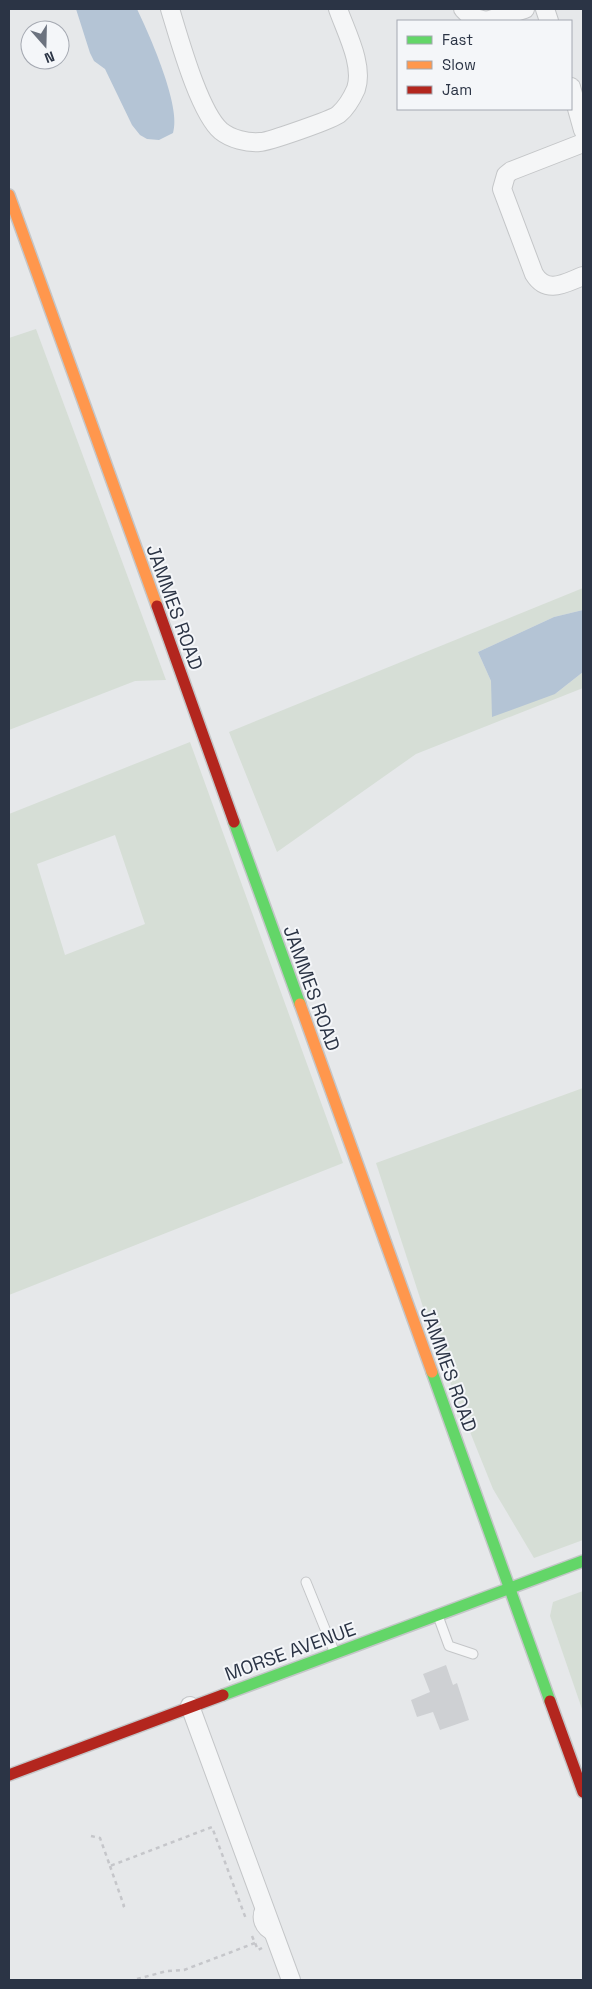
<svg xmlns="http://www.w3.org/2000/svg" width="592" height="1989" viewBox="0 0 592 1989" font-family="'Space Grotesk',sans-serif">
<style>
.green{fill:#d6ded6;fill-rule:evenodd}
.water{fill:#b4c4d5}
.building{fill:#ced0d3}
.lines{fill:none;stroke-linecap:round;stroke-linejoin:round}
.lane-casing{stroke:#c4c6c8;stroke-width:11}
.street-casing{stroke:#c4c6c8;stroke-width:20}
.fast-casing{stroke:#c4c6c8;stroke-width:14}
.slow-casing{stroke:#c4c6c8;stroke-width:14}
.jam-casing{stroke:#c4c6c8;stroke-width:14}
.path{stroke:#c5c6ca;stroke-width:2.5;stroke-dasharray:4 4;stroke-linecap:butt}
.lane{stroke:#f5f6f7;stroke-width:9}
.street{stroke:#f5f6f7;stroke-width:18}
.fast{stroke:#63d668;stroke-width:11}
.slow{stroke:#ff974d;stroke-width:11}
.jam{stroke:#b3261e;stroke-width:11}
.labels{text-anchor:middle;stroke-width:4;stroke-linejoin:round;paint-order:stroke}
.street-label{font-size:19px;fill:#2b3445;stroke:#f4f6f9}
</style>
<rect width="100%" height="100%" fill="#e6e8ea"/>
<g class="green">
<path d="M36,329L166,680L135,681L9,730V338Z"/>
<path d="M583,588V610L554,617L478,652L491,681L555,694L583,672V688L416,754L277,852L229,732Z"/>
<path d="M190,742L343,1163L9,1295V814ZM115,835L145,924L65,955L37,864Z"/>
<path d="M583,1088V1540L534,1558L493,1489L437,1350L376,1163Z"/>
<path d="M583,1591V1712L550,1616L553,1602Z"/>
</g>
<g class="water">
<path d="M76,9H137C149,34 182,107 173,133L159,140L147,139L140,135L132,125L105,69L94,61L90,53Z"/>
<path d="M583,610V672L555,694L492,717L491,681L478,652L554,617Z"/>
</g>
<path class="building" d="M446,1665L453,1685L457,1683L469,1720L440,1730L433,1712L417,1717L411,1700L430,1692L423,1674Z"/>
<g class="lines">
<defs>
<g id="lane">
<path d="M306,1582L334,1651"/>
<path d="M438,1616L449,1646L473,1654"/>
<path d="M262,1905C254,1917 259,1931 273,1936"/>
</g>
<g id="street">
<path d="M170,9C179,38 199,112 221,131C231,139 247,143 260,142C268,142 334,119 339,114C346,108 352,98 356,89C364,65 346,32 338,9"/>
<path d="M463,9L471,17L486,21"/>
<path d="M545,9L549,21"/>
<path d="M486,21L525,9"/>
<path d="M571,87L583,130"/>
<path d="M583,143L511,171L506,175L502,189L534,274C547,295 565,283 583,276"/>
<path d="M190,1706L291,1980"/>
</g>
<g id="fast">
<path d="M234,822L300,1004"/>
<path d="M432,1372L550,1701"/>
<path d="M223,1695L583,1561"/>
</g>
<g id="slow">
<path d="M9,195L157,606"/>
<path d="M300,1004L432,1372"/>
</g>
<g id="jam">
<path d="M157,606L234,822"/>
<path d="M550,1701L583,1792"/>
<path d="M9,1775L223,1695"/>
</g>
</defs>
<use href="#lane" class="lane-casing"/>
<use href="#street" class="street-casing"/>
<use href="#fast" class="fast-casing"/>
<use href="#slow" class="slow-casing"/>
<use href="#jam" class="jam-casing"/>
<g class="path">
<path d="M91,1836L100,1838L110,1866L212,1827L246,1919"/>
<path d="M110,1866L124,1906L120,1908"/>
<path d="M252,1936L258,1950L262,1948"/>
<path d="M137,1979L167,1971L184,1970L255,1943"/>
</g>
<use href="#lane" class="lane"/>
<use href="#street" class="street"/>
<use href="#fast" class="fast"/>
<use href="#slow" class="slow"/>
<use href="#jam" class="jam"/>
</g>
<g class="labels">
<g class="street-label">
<text transform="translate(175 607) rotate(70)" y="7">JAMMES ROAD</text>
<text transform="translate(312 988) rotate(70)" y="7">JAMMES ROAD</text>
<text transform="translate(449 1369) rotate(70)" y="7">JAMMES ROAD</text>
<text transform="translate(290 1651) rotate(-20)" y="7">MORSE AVENUE</text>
</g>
</g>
<rect width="592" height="1989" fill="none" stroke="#2b3445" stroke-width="20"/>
<rect x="397" y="20" width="175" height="90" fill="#f4f6f9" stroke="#a4a8b1"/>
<rect x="407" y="36" width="25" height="8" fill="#63d668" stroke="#a4a8b1"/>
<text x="442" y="45" font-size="15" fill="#2b3445">Fast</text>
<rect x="407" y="61" width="25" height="8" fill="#ff974d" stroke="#a4a8b1"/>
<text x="442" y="70" font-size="15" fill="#2b3445">Slow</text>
<rect x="407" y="86" width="25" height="8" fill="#b3261e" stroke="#a4a8b1"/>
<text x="442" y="95" font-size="15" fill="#2b3445">Jam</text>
<g transform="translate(45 45) rotate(160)"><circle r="24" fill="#f4f6f9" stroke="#a4a8b1"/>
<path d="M0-4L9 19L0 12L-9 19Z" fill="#6c737f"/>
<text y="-8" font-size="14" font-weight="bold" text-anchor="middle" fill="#2b3445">N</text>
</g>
</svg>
